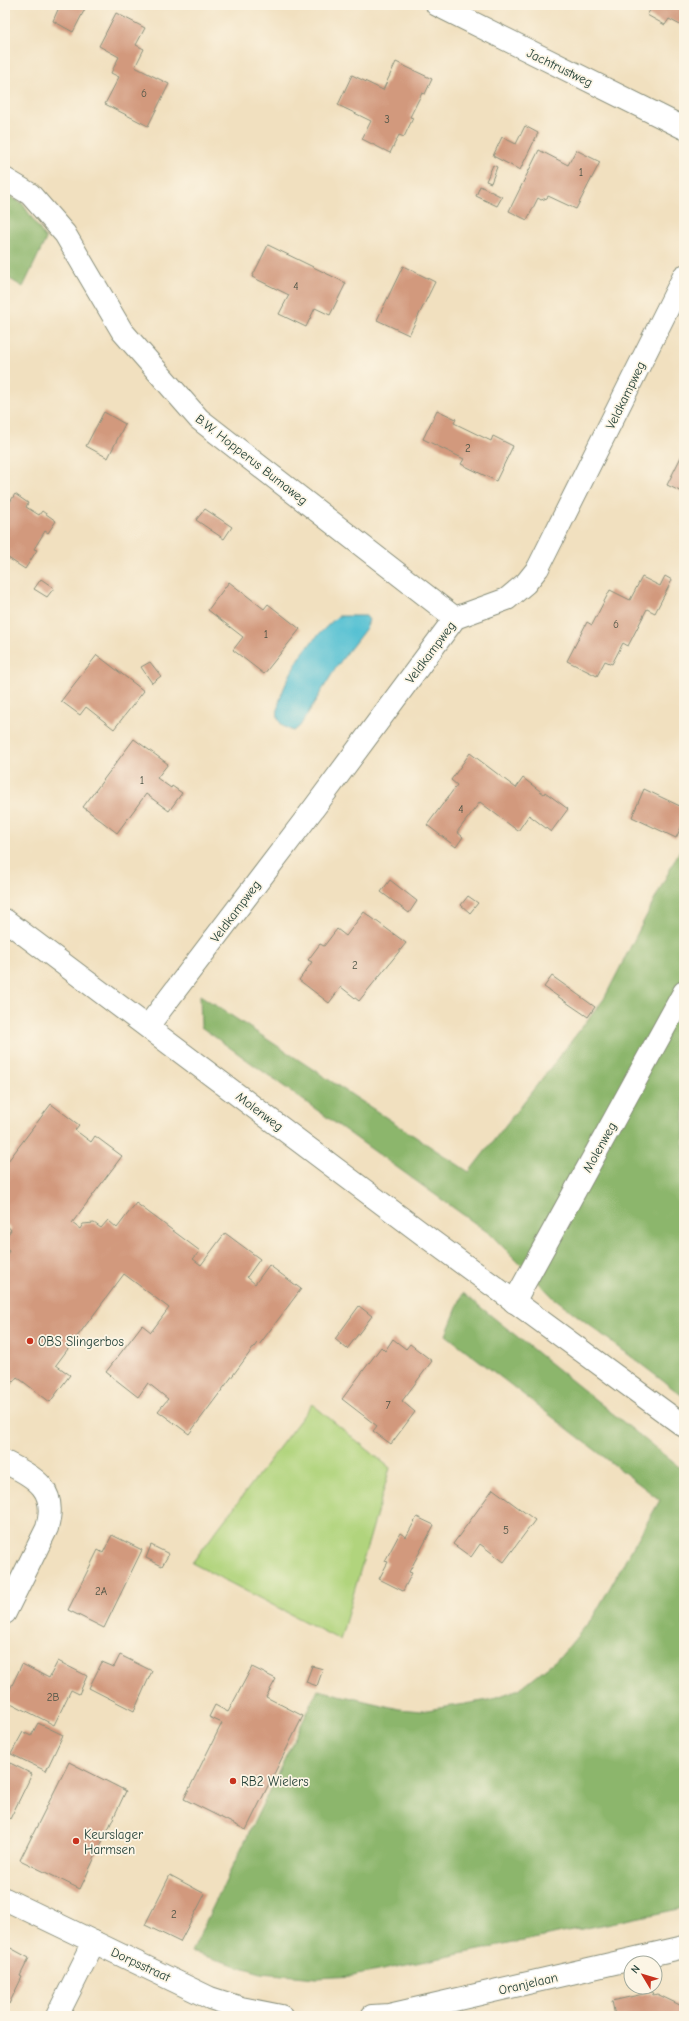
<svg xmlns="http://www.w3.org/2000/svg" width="689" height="2021" viewBox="0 0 689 2021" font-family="'Comic Neue',sans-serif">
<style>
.green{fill:#b1d47d;stroke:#688858}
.forest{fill:#8cb66c;stroke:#567a50}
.water{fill:#57c1d3;stroke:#3b7f84}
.building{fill:#d2997d}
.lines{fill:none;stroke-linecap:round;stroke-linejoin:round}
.minor-casing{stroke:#888e7a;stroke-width:24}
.minor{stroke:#fff;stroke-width:22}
.poi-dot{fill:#c8321e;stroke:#fcf5e5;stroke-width:1.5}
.labels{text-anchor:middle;stroke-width:3.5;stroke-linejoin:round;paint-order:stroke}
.number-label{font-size:11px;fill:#4c5446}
.street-label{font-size:13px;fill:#1f3d34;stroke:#fcf5e5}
.poi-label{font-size:13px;fill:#1f3d34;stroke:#fcf5e5;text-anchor:start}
</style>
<rect width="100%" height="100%" fill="#fcf5e5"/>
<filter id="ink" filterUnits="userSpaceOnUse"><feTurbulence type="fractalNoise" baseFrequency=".025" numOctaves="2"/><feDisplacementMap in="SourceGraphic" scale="8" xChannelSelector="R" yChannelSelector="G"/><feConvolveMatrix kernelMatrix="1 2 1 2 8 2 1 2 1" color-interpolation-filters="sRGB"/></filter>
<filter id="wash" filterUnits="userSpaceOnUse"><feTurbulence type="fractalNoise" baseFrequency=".012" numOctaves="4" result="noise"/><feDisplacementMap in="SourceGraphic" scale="16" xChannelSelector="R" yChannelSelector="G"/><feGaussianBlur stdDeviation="0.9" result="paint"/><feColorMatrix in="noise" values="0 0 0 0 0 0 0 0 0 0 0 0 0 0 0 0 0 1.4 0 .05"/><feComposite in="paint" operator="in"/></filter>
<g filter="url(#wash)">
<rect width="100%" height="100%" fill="#f1e0bf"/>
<path class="green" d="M312,1404L390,1468L340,1640L192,1563Z"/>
<g class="forest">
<path d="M5,194L22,203L46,239L23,287L5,276Z"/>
<path d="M684,842V1397L553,1297L490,1234L201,1027L200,995L469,1172L604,999Z"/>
<path d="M463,1293L684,1471V1908L353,1976L317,1978L261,1973L191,1952L318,1690L399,1709L421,1711L489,1700L519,1689L561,1656L593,1617L660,1500L446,1335Z"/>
</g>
<path class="water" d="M338,616H366L369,620L366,628L337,666L300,726L294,731C287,729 281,726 278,718C274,702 295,663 305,650C315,637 326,627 338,616Z"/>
<g id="blocks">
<g class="building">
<path d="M60,5H87L73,32L53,21Z"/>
<path d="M643,5H684V27L669,19L665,25L647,15L651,9Z"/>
<path d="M116,13L145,28L136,45L144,49L135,67L169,84L148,126L105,104L119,77L111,73L119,57L99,46Z"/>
<path d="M396,62L432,79L425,94L422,93L410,117L413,118L404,137L399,135L390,153L362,139L371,121L338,105L352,75L383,90Z"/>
<path d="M525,126L538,133L520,170L493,156L502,137L516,144Z"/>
<path d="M539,150L568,165L576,150L600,162L576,209L548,196L547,198L541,200L538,198L527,220L509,211Z"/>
<path d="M493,165L497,167L491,183L486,181Z"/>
<path d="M480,186L502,197L497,206L476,196Z"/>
<path d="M268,245L346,283L330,315L315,308L306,327L279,314L289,295L252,277Z"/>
<path d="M403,266L435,282L409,335L377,320Z"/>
<path d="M437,410L456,419L454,423L491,441L493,436L513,446L496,481L461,464L464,459L423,439Z"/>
<path d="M104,412L125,424L108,458L86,446Z"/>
<path d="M684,451V493L667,485Z"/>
<path d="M15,494L28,503L26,507L39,515L42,511L56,521L48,533L45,531L34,549L37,550L25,569L5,556V510Z"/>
<path d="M205,509L232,527L224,539L196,520Z"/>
<path d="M665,576L672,580L655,613L647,609L628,646L623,643L612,664L605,661L597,676L567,661L587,622L592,625L610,590L630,600L642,577L660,586Z"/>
<path d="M41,579L54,588L47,597L34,589Z"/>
<path d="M229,582L264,609L268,604L300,629L264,674L233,650L243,637L208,610Z"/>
<path d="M97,655L144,691L114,729L86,707L80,715L61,701Z"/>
<path d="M150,662L161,676L152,683L141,667Z"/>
<path d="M134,739L168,764L157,778L171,788L172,786L182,793L169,811L146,794L117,833L83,807Z"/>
<path d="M470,753L516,788L523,778L544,794L545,792L568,809L551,832L529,815L518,831L480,802L457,832L463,837L456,847L427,825L457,785L451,780Z"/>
<path d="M644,789L684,808V821L676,838L632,817Z"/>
<path d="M390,880L417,901L409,913L381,892Z"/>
<path d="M468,896L478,903L470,913L461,905Z"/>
<path d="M364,912L406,943L359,1001L341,987L329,1003L299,980L312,962L308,960L320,944L324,946L337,929L346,936Z"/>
<path d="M552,976L595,1007L588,1017L544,987Z"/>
<path d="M51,1104L79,1125L75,1130L91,1142L95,1136L122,1156L72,1223L80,1229L83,1224L94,1223L101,1228L108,1220L117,1228L136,1203L200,1251L193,1259L201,1265L225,1233L260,1259L247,1277L255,1284L269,1265L301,1289L259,1345L257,1343L189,1434L158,1411L168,1399L148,1383L138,1397L106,1372L142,1325L151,1332L169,1308L124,1274L56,1365L70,1375L50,1402L17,1377L5,1392V1257L9,1251L5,1248V1238L11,1230L5,1223V1165Z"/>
<path d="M359,1306L372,1316L347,1349L335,1339Z"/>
<path d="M393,1339L406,1349L410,1344L432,1361L402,1401L415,1412L391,1444L373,1431L377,1426L342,1399L381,1347L385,1351Z"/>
<path d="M493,1489L535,1520L504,1562L480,1544L471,1557L453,1544Z"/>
<path d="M417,1517L434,1525L409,1572L412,1573L403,1591L379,1579L388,1562L385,1561L400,1533L406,1537Z"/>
<path d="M112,1535L142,1550L104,1628L68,1610L98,1550L103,1553Z"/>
<path d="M151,1545L169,1554L162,1566L146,1558Z"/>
<path d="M120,1655L152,1671L134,1711L89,1688L102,1662L114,1667Z"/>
<path d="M58,1661L87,1676L79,1694L71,1690L54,1725L5,1700L22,1664L49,1678Z"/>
<path d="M312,1666L323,1669L317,1686L306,1682Z"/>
<path d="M252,1667L276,1679L266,1697L303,1716L246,1830L184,1799L222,1723L209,1717L215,1705L228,1712Z"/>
<path d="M38,1723L63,1735L46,1771L11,1754L23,1732L31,1736Z"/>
<path d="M69,1762L126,1791L80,1889L20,1860Z"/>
<path d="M10,1763L32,1774L10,1819L5,1816V1773Z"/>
<path d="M170,1875L205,1894L180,1942L145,1925Z"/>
<path d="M5,1945L29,1958L20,1976L22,1977L9,2004L7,2002L5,2007Z"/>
<path d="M652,1992L653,1995L657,1994L684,2007V2016H615L612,2001Z"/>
</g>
</g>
</g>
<g filter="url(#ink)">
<use href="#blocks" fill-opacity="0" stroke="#888e7a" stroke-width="1"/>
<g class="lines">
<defs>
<g id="minor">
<path d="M437,5L684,128"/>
<path d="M5,179L30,194L65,234L122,331L199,419L455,618"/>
<path d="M5,920L432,1241L684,1426"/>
<path d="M148,1026L314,808L455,618L507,599L526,583L538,568L684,276"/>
<path d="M514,1302L684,992"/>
<path d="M5,1462C36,1478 58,1489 47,1528L5,1613"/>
<path d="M5,1899L210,1998L241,2008L281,2016"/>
<path d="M57,2016L94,1942"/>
<path d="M372,2016L389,2015L684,1947"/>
</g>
</defs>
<use href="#minor" class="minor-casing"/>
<use href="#minor" class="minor"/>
</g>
</g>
<g class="poi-dot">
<circle cx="30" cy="1341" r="4"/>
<circle cx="233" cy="1781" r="4"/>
<circle cx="76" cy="1841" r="4"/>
</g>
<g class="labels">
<g class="number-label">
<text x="144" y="97">6</text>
<text x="387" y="123">3</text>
<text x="581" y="176">1</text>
<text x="296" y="290">4</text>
<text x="468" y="452">2</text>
<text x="616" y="628">6</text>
<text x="266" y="638">1</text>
<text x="142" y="784">1</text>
<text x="461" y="813">4</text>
<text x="355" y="969">2</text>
<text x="388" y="1409">7</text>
<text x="506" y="1534">5</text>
<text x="101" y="1595">2A</text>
<text x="53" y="1701">2B</text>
<text x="174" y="1918">2</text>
</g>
<g class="street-label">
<text transform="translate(560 67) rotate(26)" y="5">Jachtrustweg</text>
<text transform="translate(625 395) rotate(-64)" y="5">Veldkampweg</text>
<text transform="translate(252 459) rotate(38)" y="5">B.W. Hopperus Bumaweg</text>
<text transform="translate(430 652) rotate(-53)" y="5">Veldkampweg</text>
<text transform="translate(235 911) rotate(-53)" y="5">Veldkampweg</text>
<text transform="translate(260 1111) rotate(37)" y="5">Molenweg</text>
<text transform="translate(599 1147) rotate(-61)" y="5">Molenweg</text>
<text transform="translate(141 1964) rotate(25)" y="5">Dorpsstraat</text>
<text transform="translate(528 1983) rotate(-13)" y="5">Oranjelaan</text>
</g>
<g class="poi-label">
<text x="38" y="1346">OBS Slingerbos</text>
<text x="241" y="1786">RB2 Wielers</text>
<text x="84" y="1839">Keurslager<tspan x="84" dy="15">Harmsen</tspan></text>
</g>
</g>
<rect width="689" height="2021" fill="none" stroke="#fcf5e5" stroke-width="20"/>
<g transform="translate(643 1975) rotate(308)"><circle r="19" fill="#fcf5e5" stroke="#a4ab9e"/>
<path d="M0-3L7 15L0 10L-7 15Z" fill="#c8321e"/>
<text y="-6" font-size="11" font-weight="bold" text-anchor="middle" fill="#1f3d34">N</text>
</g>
</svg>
